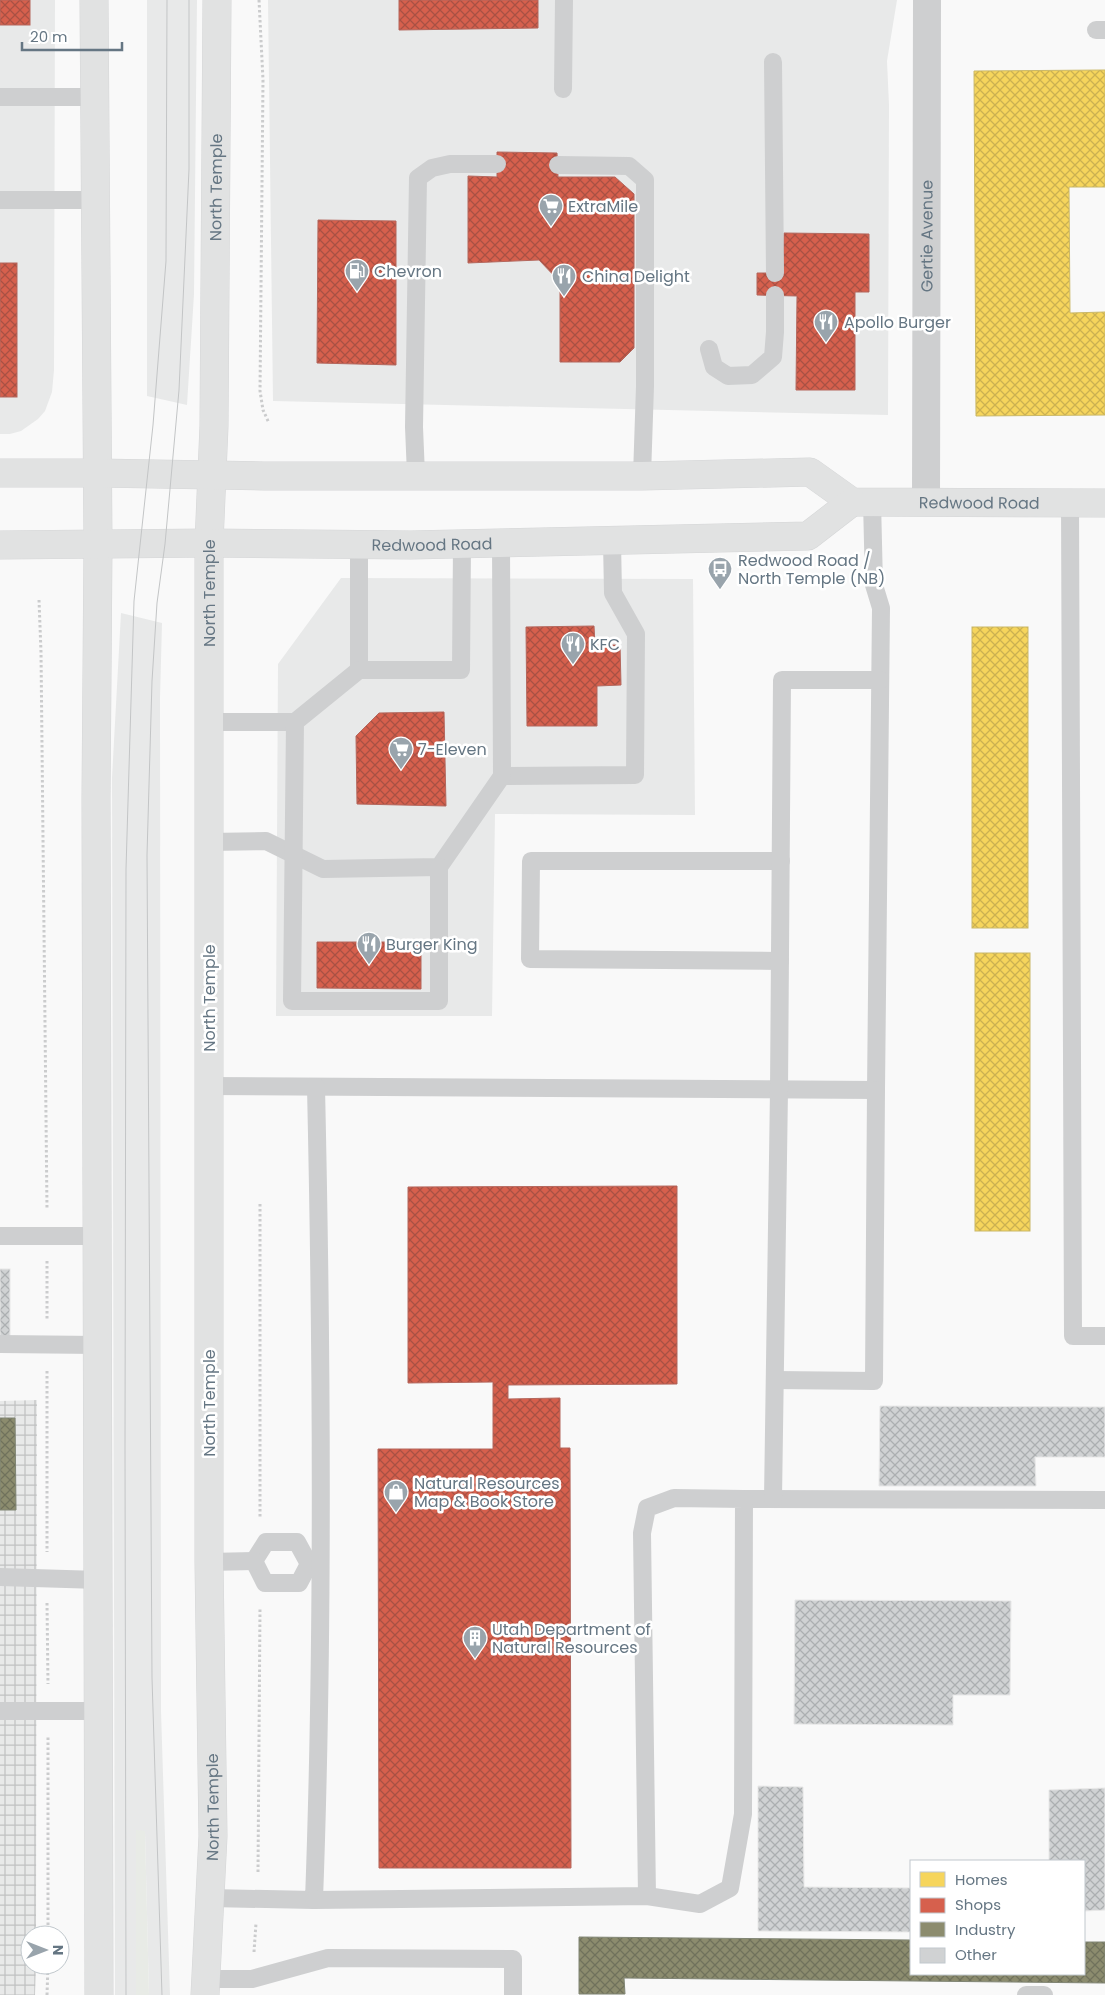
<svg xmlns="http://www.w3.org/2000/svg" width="1105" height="1995" viewBox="0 0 1105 1995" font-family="Poppins,sans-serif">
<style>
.built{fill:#e8e9e9}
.industrial{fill:url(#industrial-grid)}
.garden{fill:#e8ebe6}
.homes{fill:url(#homes-cross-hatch);stroke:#cab868}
.shops{fill:url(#shops-cross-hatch);stroke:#b4675d}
.industry{fill:url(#industry-cross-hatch);stroke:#808574}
.building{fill:url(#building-cross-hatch);stroke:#e8e8e8}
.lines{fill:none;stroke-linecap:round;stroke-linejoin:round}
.secondary-casing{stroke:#d5d6d7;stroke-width:29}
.primary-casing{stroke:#d5d6d7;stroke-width:29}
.path{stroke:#cbcccd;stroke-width:3;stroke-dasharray:2.5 2.5;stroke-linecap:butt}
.lane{stroke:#cecfd0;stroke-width:18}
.street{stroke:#cecfd0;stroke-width:28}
.secondary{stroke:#e1e2e2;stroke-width:28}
.primary{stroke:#e1e2e2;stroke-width:28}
.tram{stroke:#c3c5c6;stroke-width:1}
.labels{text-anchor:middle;stroke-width:5;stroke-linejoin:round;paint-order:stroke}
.street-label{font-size:16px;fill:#657683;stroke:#fff}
.poi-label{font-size:16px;fill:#657683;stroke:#fff;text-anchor:start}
</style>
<defs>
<pattern id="industrial-grid" width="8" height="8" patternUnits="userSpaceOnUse" patternTransform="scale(1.25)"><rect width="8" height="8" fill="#e8e9e9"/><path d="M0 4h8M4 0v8" fill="none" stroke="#c0c1c2"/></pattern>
<pattern id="homes-cross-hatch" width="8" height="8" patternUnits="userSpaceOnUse" patternTransform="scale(1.25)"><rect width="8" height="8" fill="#f6d55c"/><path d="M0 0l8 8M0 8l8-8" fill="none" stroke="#cbb151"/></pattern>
<pattern id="shops-cross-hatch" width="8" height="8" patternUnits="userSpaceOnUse" patternTransform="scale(1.25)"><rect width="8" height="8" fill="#d6604d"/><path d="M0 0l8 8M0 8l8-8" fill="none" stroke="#a85144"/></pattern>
<pattern id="industry-cross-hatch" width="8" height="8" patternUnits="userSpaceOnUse" patternTransform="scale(1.25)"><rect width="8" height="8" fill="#8c8c6e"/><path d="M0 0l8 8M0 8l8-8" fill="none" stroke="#70725c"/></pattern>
<pattern id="building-cross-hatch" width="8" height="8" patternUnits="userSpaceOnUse" patternTransform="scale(1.25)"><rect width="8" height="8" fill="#d0d2d3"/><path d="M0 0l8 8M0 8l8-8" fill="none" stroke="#acafb1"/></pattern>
</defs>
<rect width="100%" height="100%" fill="#f9f9f9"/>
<g class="built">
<path d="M0,0H55L54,370L52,392L45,411L38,419L21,431L10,434H0Z"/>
<path d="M147,0H197L194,294L187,405L147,396Z"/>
<path d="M268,0H897L887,61L889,105L888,415L273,401Z"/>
<path d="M341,578L693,579L695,815L495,814L492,1016H276L278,664Z"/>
<path d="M121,613L162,623L160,698L161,1711L170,1995H149L145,1832L136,1831V1995H115L112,778Z"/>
</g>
<path class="industrial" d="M37,1400L36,1935H30V1965H36L35,1995H0V1401Z"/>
<path class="garden" d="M136,1830L145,1831L149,1995H136Z"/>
<g class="homes">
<path d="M1105,70V187H1069L1070,313L1105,312V415L976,416L974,71Z"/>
<rect x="972" y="627" width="56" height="301"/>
<rect x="975" y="953" width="55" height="278"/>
</g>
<g class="shops">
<rect x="0" y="0" width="30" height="25"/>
<path d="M399,0H538V28L399,30Z"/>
<path d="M497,152L557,153L558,177H615L634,194V348L620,362H560V282L539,260L468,263V176L497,177Z"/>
<path d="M318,220L396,221V365L317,363Z"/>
<path d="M784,233L869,234V292H855V390H796L797,296L757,295V273H783Z"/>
<rect x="0" y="263" width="17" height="134"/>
<path d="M594,626L595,645H620L621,685L597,686V726H527L526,627Z"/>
<path d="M444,712L446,806L357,804L356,736L379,713Z"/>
<path d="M317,942H421V989L317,988Z"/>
<path d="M677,1186V1384L508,1385V1399L560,1398V1448H570L571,1868H379L378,1449H493V1382L408,1383V1187Z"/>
</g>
<g class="industry">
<path d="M0,1418H15L16,1510H0Z"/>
<path d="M579,1937L911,1940V1974H1084V1942H1105V1983L624,1978L625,1994H579Z"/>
</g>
<g class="building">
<rect x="0" y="1269" width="10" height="68"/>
<path d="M880,1406L1105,1407V1457H1035L1036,1486H879Z"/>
<path d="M795,1600L1011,1601L1010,1695H953V1725L794,1724Z"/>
<path d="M758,1786L803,1787L804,1887L911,1888V1932L758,1931Z"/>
<path d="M1105,1788V1910L1084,1911V1861H1049V1790Z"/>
</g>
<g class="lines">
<defs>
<g id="secondary">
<path d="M94,0L98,544L96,798L99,1995"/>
<path id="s2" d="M205,1995L213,1836L209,1562V543L214,426L217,0"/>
</g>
<g id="primary">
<path id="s3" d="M0,473H98L264,476H642L810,472L852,502L1105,503"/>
<path id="s4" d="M0,545L209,543L411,545L808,536L852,502"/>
</g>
</defs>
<use href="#secondary" class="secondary-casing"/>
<use href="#primary" class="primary-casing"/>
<g class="path">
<path d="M259,0L263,80L260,391L263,410L269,423"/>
<path d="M39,600L41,652L47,1209"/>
<path d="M260,1204V1517"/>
<path d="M47,1261V1319"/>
<path d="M47,1371V1552"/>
<path d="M47,1603L48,1684"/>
<path d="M258,1872L260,1608"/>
<path d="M48,1935V1736"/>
<path d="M254,1952L256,1923"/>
<path d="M47,1995L48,1965"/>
</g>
<g class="lane">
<path d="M1096,30H1105"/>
<path d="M773,62L775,273"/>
<path d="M563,89L564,0"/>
<path d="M0,97H95"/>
<path d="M558,165L629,166L645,180V386L642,476"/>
<path d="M0,200H96"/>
<path d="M709,349L714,367L728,376L752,375L773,357L775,332V295"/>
<path d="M416,475L414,427L418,178L432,168L450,164H497"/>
<path d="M1070,502L1073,1336H1105"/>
<path d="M359,544V670"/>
<path d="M209,722H295"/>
<path d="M502,776L635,775L636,634L613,593L612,541"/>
<path d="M209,842L266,841L323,869L439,867L502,776L501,543"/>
<path d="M439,867V1001H292L295,722L359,670H461L462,544"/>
<path d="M780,961L530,959L531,861H781"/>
<path d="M208,1086L876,1090L881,608L874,585L872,501"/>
<path d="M0,1236H98"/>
<path d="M0,1344L98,1345"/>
<path d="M775,1380L874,1381L876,1090"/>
<path d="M744,1499L1105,1500"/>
<path d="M773,1499L779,1090L782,680H880"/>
<path d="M254,1561L265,1583H299L309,1564"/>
<path d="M254,1561L266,1542H297L309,1564"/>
<path d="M209,1562L254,1561"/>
<path d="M0,1577L99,1580"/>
<path d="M0,1711H99"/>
<path d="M210,1898L314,1900C324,1629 322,1358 316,1087"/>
<path d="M314,1900L647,1896L642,1533L647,1508L674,1498L744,1499L743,1814L730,1888L700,1904L647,1896"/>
<path d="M206,1979H252L328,1958L513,1959V1995"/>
<path d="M1026,1995H1044"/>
</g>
<path class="street" id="s1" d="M926,502L927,0"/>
<use href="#secondary" class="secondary"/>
<use href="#primary" class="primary"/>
<g class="tram">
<path d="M126,1995L125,1447L126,869L134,601L153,425L166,261L167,0"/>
<path d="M162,1995L152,1678L147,855L152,681L157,603L165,544L179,390L189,169V0"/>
</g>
</g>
<defs>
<symbol id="supermarket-pin" viewBox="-11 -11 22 30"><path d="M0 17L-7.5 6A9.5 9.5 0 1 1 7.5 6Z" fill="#99a4ac" stroke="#fff"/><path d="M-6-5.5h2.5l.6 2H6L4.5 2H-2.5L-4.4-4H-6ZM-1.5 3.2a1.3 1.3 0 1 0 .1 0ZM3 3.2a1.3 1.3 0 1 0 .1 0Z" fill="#fff"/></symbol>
<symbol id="fuel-pin" viewBox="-11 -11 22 30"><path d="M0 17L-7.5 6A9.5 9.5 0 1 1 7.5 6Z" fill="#99a4ac" stroke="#fff"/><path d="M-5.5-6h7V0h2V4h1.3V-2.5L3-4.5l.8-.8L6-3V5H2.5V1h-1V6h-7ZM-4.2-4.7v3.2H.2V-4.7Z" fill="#fff"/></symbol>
<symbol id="restaurant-pin" viewBox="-11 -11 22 30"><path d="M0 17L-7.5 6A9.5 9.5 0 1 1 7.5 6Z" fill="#99a4ac" stroke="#fff"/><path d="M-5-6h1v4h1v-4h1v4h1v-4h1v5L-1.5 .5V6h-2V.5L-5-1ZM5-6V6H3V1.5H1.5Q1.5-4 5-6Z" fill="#fff"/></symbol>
<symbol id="bus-pin" viewBox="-11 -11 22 30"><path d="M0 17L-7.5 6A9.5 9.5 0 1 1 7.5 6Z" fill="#99a4ac" stroke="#fff"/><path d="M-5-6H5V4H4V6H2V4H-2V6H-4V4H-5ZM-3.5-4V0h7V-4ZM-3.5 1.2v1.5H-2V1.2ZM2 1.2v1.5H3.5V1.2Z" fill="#fff"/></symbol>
<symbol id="shop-pin" viewBox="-11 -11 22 30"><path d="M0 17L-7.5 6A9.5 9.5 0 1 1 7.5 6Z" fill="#99a4ac" stroke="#fff"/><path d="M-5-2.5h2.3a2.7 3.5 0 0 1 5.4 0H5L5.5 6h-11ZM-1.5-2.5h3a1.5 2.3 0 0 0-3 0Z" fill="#fff"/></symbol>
<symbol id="building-pin" viewBox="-11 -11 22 30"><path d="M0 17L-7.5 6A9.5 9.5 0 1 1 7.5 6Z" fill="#99a4ac" stroke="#fff"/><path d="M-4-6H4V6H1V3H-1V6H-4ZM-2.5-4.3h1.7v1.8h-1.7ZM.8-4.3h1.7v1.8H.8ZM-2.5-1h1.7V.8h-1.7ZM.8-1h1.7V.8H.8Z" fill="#fff"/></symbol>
</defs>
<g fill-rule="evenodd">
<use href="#supermarket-pin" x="537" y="192" width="28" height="38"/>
<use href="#fuel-pin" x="343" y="257" width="28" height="38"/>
<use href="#restaurant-pin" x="550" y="262" width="28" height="38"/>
<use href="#restaurant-pin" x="812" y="308" width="28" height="38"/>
<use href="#bus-pin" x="706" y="555" width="28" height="38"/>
<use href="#restaurant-pin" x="559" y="630" width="28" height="38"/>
<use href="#supermarket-pin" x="387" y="735" width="28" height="38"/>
<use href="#restaurant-pin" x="355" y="930" width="28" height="38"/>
<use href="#shop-pin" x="382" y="1478" width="28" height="38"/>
<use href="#building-pin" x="461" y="1624" width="28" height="38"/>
</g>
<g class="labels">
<g class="street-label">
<text dy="6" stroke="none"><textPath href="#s2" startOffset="1808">North Temple</textPath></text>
<text dy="6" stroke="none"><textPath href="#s1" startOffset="266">Gertie Avenue</textPath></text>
<text dy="6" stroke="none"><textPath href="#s3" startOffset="989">Redwood Road</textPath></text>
<text dy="6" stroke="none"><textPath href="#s4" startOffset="432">Redwood Road</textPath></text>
<text dy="6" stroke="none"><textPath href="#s2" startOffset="1402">North Temple</textPath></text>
<text transform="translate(209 998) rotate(-90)" y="6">North Temple</text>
<text transform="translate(209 1403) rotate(-90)" y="6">North Temple</text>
<text dy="6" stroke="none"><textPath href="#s2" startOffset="188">North Temple</textPath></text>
</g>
<g class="poi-label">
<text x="568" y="212">ExtraMile</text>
<text x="374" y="277">Chevron</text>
<text x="582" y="282">China Delight</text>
<text x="844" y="328">Apollo Burger</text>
<text x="738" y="566">Redwood Road /<tspan x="738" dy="18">North Temple (NB)</tspan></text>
<text x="590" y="650">KFC</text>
<text x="418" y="755">7-Eleven</text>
<text x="386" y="950">Burger King</text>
<text x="414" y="1489">Natural Resources<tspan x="414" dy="18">Map &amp; Book Store</tspan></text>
<text x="492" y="1635">Utah Department of<tspan x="492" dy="18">Natural Resources</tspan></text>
</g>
</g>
<rect x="910" y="1860" width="175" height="115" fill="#ffffff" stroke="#c1c8cd"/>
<rect x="920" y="1872" width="25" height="15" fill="#f6d55c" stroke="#c1c8cd"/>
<text x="955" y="1885" font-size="15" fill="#657683">Homes</text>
<rect x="920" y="1898" width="25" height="15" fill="#d6604d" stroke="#c1c8cd"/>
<text x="955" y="1910" font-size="15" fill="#657683">Shops</text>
<rect x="920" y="1922" width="25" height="15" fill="#8c8c6e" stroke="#c1c8cd"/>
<text x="955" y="1935" font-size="15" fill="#657683">Industry</text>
<rect x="920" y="1948" width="25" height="15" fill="#d0d2d3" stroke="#c1c8cd"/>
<text x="955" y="1960" font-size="15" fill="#657683">Other</text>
<g transform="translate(45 1950) rotate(90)"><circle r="24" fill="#ffffff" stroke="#c1c8cd"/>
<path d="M0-4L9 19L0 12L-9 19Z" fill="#99a4ac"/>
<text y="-8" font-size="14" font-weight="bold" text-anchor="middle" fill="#657683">N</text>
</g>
<path d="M22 42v8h100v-8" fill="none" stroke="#657683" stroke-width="2.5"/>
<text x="30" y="42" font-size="15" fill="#657683" stroke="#ffffff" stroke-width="4" paint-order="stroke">20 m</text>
</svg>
